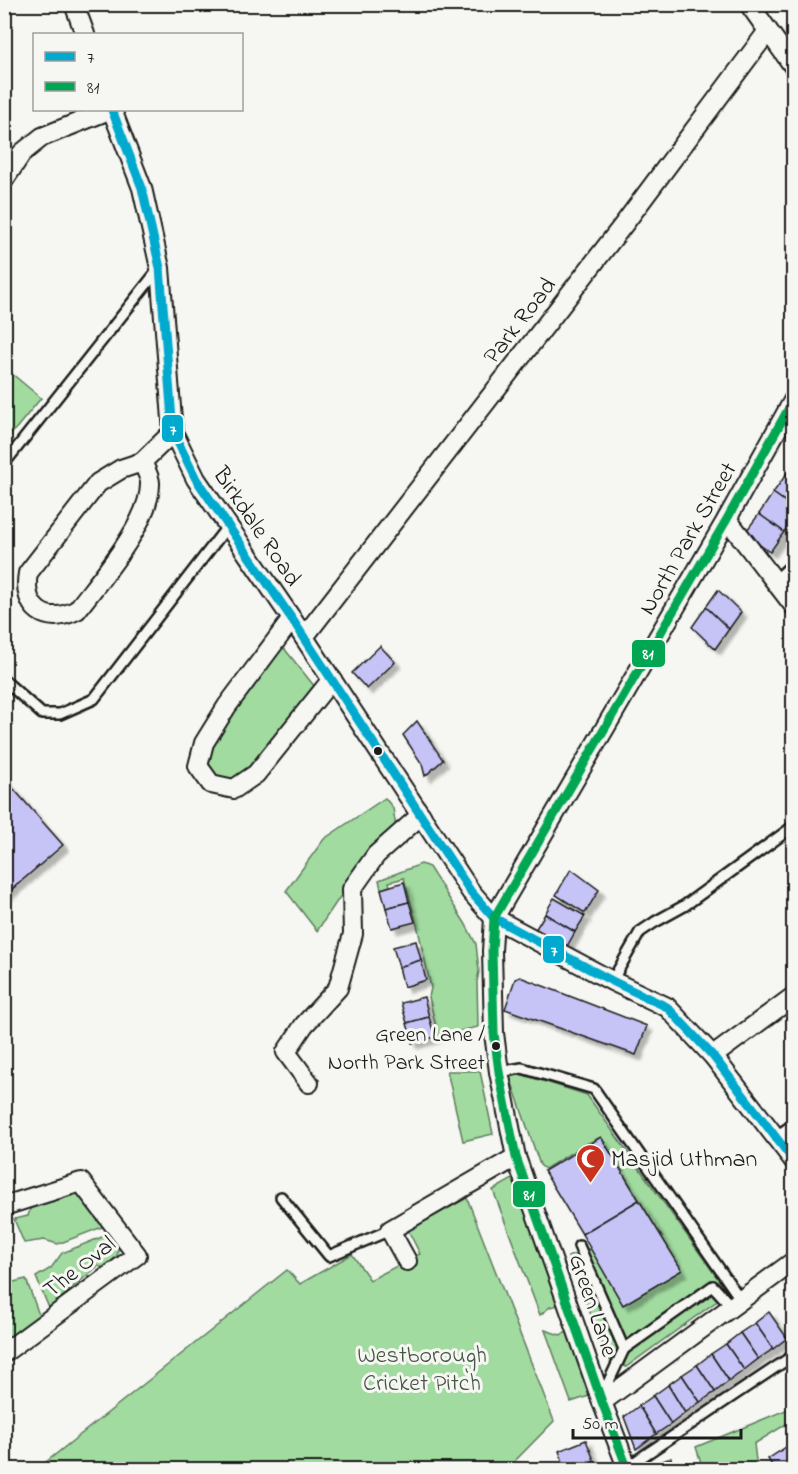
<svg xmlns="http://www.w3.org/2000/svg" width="798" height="1474" viewBox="0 0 798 1474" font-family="'Indie Flower',sans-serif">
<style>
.green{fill:#a1dba0;stroke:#5e7c5e;stroke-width:1.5}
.building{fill:#c6c4f6;stroke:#1c1c1c;stroke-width:1.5;filter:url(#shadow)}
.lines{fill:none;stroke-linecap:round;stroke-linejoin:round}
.service-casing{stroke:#1c1c1c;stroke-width:14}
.minor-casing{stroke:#1c1c1c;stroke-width:22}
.service{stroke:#f6f6f2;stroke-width:9}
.minor{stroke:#f6f6f2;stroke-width:18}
.bus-1-casing{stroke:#f6f6f2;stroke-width:14}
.bus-2-casing{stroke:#f6f6f2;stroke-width:14}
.bus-1{stroke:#00a9ce;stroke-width:9}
.bus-2{stroke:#00a651;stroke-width:9}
.bus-dot{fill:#1c1c1c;stroke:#f6f6f2;stroke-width:2}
.labels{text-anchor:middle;stroke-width:6;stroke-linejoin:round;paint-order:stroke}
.bus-label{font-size:22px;fill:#1c1c1c;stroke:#f6f6f2;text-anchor:end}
.street-label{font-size:24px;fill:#1c1c1c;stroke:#f6f6f2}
.poi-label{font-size:24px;fill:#1c1c1c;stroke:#f6f6f2;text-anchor:start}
.park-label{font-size:24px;fill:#454;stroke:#f6f6f2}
.line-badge{stroke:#f6f6f2;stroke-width:2}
.badge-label{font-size:16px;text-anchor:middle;font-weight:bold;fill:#fff}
</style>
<defs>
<filter id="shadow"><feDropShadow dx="5.5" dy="5.5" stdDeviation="1.5" flood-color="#0004"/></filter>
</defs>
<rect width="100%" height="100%" fill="#f6f6f2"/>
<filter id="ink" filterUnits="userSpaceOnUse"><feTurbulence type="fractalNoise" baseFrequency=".0167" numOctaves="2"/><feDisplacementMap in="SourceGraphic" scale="12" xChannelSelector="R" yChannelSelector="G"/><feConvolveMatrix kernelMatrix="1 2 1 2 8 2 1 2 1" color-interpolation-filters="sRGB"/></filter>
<g filter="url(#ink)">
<g class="green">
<path d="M5,368L41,398L5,442Z"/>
<path d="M283,647L315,687L251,769L231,782L216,780L205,764L211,744Z"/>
<path d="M385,798L393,808L396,828L371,851L317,931L286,891L324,839Z"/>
<path d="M421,864L429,867L465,923L476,944L479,971L477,982L478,1027L438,1036L429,997L431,988L418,929L404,878L389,882L390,886L381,889L379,880Z"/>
<path d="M447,1071H480L493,1134L463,1141Z"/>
<path d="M509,1074L524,1075L587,1095L728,1293L626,1367L618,1362L609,1360L568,1257L591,1248L623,1305L681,1270L601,1137L584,1145L545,1169L540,1165Z"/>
<path d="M518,1176L563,1304L550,1307L540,1315L493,1190Z"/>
<path d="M75,1193L84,1194L105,1226L58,1244L44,1240L24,1243L14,1219L28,1216L31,1206L65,1198Z"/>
<path d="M467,1198L554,1421L507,1469L36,1470L287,1270L300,1284L352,1254L370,1280L420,1254L408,1230Z"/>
<path d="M112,1233L119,1244L117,1256L104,1268L98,1266L49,1308L36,1277L51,1268L62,1253Z"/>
<path d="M26,1279L39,1315L8,1340H5V1284Z"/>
<path d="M545,1330L560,1335L573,1330L595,1394L571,1402Z"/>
<path d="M793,1407V1420L754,1444L757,1469H703L696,1447Z"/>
</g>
<g class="building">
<path d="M794,250V267L786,260Z"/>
<path d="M794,463V477L787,473Z"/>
<path d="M787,473L794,477V508L773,493Z"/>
<path d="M773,493L794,508V518L784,532L759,514Z"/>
<path d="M759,514L784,532L770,552L744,534Z"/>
<path d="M718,590L741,612L729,629L706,607Z"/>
<path d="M706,607L729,629L715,649L692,627Z"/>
<path d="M380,646L395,662L367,689L352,673Z"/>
<path d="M417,721L443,760L425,776L422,764L403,735Z"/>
<path d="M4,778L63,845L4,896Z"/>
<path d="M571,869L599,890L585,913L556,895Z"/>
<path d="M404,882L409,902L386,908L381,889Z"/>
<path d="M554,898L585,916L575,932L545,914Z"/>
<path d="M409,902L415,922L392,928L386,908Z"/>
<path d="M545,914L575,932L566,948L535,930Z"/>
<path d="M416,941L421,960L399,967L393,947Z"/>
<path d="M421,960L426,980L404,987L399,967Z"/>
<path d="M520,977L647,1026L636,1055L505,1009L515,979Z"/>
<path d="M424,997L429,1017L407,1023L401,1003Z"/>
<path d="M429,1017L435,1037L412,1043L407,1023Z"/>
<path d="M601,1137L639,1200L582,1234L544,1171Z"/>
<path d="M639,1200L682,1270L623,1305L582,1234Z"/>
<path d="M769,1312L787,1338L773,1349L755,1323Z"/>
<path d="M755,1323L773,1349L758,1359L740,1333Z"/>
<path d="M740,1333L758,1359L744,1370L726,1344Z"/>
<path d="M726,1344L744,1370L729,1381L711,1354Z"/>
<path d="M711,1354L729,1381L715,1392L697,1365Z"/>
<path d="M697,1365L715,1392L700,1402L682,1375Z"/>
<path d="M682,1375L700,1402L685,1413L668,1385Z"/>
<path d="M668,1385L685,1413L671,1424L653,1396Z"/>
<path d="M653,1396L671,1424L656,1434L639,1406Z"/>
<path d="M639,1406L656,1434L636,1449L624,1417Z"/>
<path d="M586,1440L596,1465L583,1470H566L559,1451Z"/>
<path d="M794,1441V1458L786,1447Z"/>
<path d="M786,1447L794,1458V1470H775L768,1459Z"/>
<path d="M671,1458L675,1470H644V1468Z"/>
<path d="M596,1465L597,1470H583Z"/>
</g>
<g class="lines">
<defs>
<g id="service">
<path d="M4,464L158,270"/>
<path d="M774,581L794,563"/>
<path d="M4,680L42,714H60L94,699L227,527"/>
<path d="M612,981L640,932L655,922L684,906L794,826"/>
<path d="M499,1072L522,1068L594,1089L741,1300"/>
<path d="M775,1137L794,1124"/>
<path d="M281,1197L329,1256L390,1230"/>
<path d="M579,1246L624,1349L602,1396"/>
<path d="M624,1349L713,1286L732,1307"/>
<path d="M627,1467L794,1355"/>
</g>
<g id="minor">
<path d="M74,4L85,34"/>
<path d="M749,4L794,67"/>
<path d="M112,110L142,188L160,268L173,432L196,479L292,619L471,892L494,918L612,981L667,1007L713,1056L794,1161"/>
<path d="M4,180L22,153L42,137L109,110"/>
<path d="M142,462C145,468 150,477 150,483C151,522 100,579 77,610C45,626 22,608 28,573L98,483L121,469L142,462L173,432"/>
<path d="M727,519L794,606"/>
<path d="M292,619L227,706L204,743L198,766L211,784L234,789L256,774L332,679"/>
<path d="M304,637L624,224L768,31"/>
<path d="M713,1056L794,996"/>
<path d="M309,1083L286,1052L304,1025L338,988L353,934L352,889L376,855L421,815"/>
<path d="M4,1206L81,1182L137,1255L4,1353"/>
<path d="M407,1261L390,1230L516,1157"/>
<path d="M602,1402L794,1261"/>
<path d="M628,1470L602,1402L516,1157L499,1072L494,1033L492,951L494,918L727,519L794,399"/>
</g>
</defs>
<use href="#service" class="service-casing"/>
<use href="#minor" class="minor-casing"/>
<use href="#service" class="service"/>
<use href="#minor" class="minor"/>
<defs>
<path id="bus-1" d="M112,110L142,188L160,268L173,432L196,479L292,619L471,892L494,918L612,981L667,1007L713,1056L794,1161"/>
<path id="bus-2" d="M628,1470L602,1402L516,1157L499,1072L494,1033L492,951L494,918L727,519L794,399"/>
</defs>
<use href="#bus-1" class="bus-1-casing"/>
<use href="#bus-2" class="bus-2-casing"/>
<use href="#bus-1" class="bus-1"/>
<use href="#bus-2" class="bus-2"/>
</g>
</g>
<defs>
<symbol id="mosque-pin" viewBox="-11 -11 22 30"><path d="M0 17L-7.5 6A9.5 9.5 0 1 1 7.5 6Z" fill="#c8321e" stroke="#f6f6f2"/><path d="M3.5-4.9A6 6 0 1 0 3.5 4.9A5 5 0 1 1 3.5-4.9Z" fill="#fff"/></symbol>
</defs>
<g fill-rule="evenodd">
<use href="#mosque-pin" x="574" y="1142" width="33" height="45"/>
</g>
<g class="bus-dot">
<circle cx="378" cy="751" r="5"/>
<circle cx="496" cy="1046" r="5"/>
</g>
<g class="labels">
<g class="bus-label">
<text x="485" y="1041">Green Lane /<tspan x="485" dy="28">North Park Street</tspan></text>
</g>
<g class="street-label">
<text transform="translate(519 320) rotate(-52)" y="8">Park Road</text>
<text transform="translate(258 526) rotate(56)" y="8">Birkdale Road</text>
<text transform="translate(687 538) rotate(-60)" y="8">North Park Street</text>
<text transform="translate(79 1266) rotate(-38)" y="8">The Oval</text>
<text transform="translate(594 1305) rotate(71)" y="8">Green Lane</text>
</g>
<g class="poi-label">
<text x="611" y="1166">Masjid Uthman</text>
</g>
<g class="park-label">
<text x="422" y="1362">Westborough<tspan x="422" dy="28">Cricket Pitch</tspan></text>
</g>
</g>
<g class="line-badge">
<rect x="161" y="414" width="23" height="29" rx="6" fill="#00a9ce"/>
<rect x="631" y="639" width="35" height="29" rx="6" fill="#00a651"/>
<rect x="542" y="935" width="23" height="29" rx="6" fill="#00a9ce"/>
<rect x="512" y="1180" width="34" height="28" rx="6" fill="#00a651"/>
</g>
<g class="badge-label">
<text x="173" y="435">7</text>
<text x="648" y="659">81</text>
<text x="554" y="956">7</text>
<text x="529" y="1200">81</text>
</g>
<rect width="798" height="1474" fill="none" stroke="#f6f6f2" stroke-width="24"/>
<rect x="12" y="12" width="774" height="1450" fill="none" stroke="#1c1c1c" stroke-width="2" filter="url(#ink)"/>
<rect x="33" y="33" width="210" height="78" fill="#f6f6f2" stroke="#9f9f9c" stroke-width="1.5"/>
<rect x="45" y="52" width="30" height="9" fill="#00a9ce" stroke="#9f9f9c" stroke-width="1.5"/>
<text x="87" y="63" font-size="18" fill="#1c1c1c">7</text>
<rect x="45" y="82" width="30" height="9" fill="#00a651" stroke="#9f9f9c" stroke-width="1.5"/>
<text x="87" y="93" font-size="18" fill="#1c1c1c">81</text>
<path d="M573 1429v9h168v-9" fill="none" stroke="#1c1c1c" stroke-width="3"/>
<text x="582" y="1429" font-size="18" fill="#1c1c1c" stroke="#f6f6f2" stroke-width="4.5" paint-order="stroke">50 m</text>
</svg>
